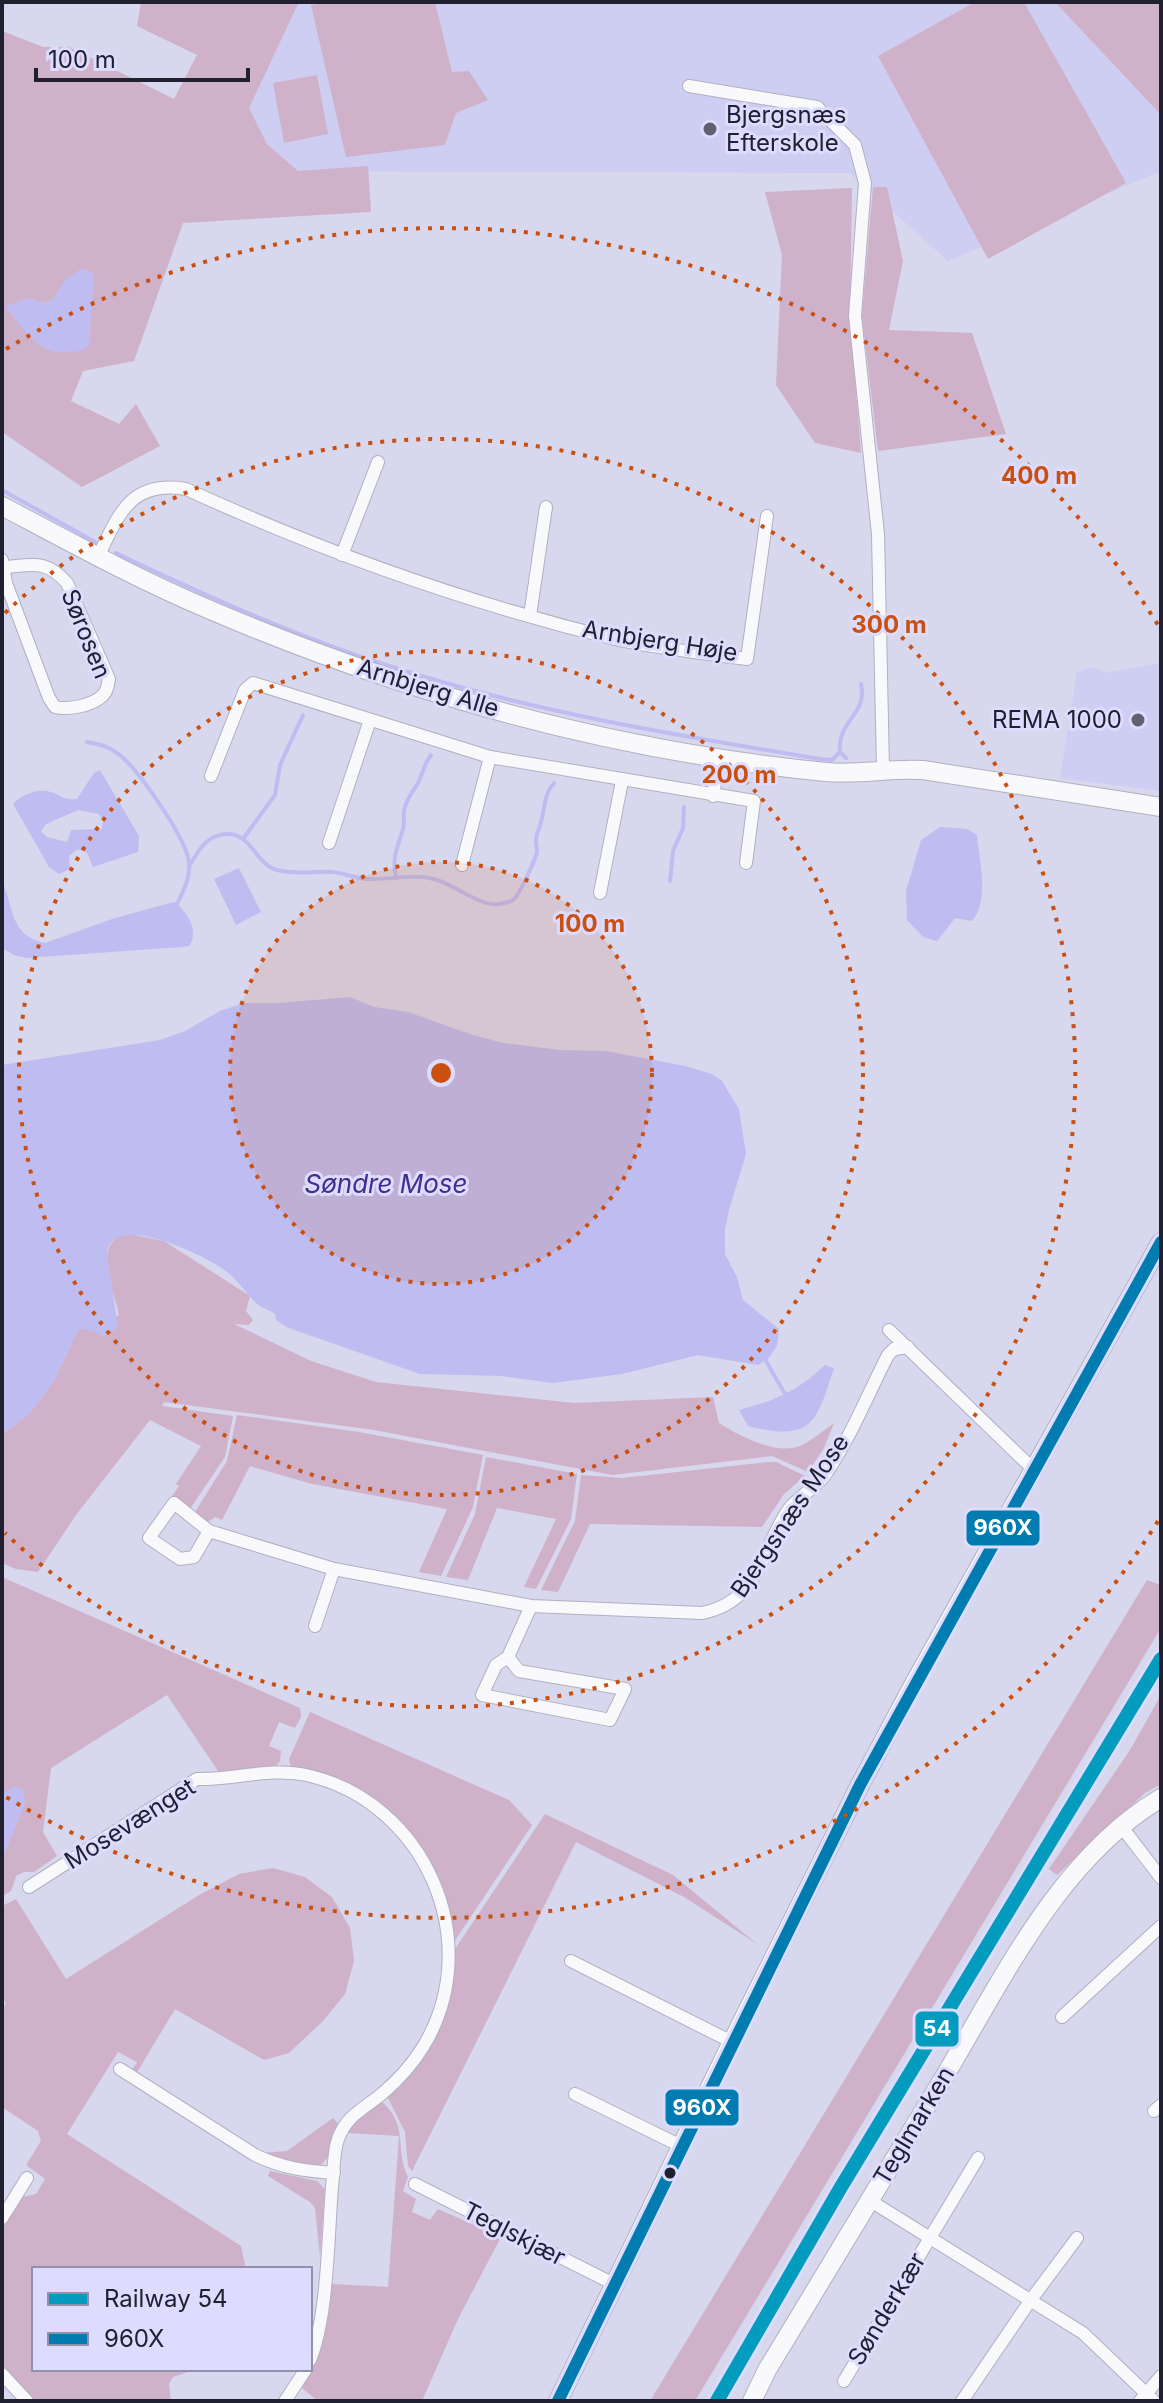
<svg xmlns="http://www.w3.org/2000/svg" width="1163" height="2403" viewBox="0 0 1163 2403" font-family="Inter,sans-serif">
<style>
.built{fill:#cecdf2}
.green{fill:#cfb1ca;fill-rule:evenodd}
.water{fill:#bfbcf1;fill-rule:evenodd}
.lines{fill:none;stroke-linecap:round;stroke-linejoin:round}
.stream{stroke:#bfbcf1;stroke-width:4}
.street-casing{stroke:#b0b0c1;stroke-width:14}
.secondary-casing{stroke:#b0b0c1;stroke-width:20}
.street{stroke:#f9f9fc;stroke-width:12}
.secondary{stroke:#f9f9fc;stroke-width:18}
.bus-1-casing{stroke:#dddbfe;stroke-width:18}
.bus-1{stroke:#007cb0;stroke-width:12}
.rail-1-casing{stroke:#dddbfe;stroke-width:20}
.rail-1{stroke:#039bbe;stroke-width:14}
.ring{fill:none;stroke:#ca5011;stroke-width:4;stroke-dasharray:4 8}
.poi-dot{fill:#616072;stroke:#dddbfe;stroke-width:3}
.bus-dot{fill:#212030;stroke:#dddbfe;stroke-width:3}
.labels{text-anchor:middle;stroke-width:6;stroke-linejoin:round;paint-order:stroke}
.poi-label{font-size:24px;fill:#212030;stroke:#dddbfe;text-anchor:start}
.street-label{font-size:24px;fill:#212030;stroke:#dddbfe}
.water-label{font-size:26px;font-style:italic;fill:#432e8c;stroke:#dddbfe}
.centre{fill:#ca5011;stroke:#dddbfe;stroke-width:4}
.ring-label{font-size:24px;text-anchor:middle;font-weight:bold;fill:#ca5011;stroke:#dddbfe;stroke-width:6;stroke-linejoin:round;paint-order:stroke}
.line-badge{stroke:#dddbfe;stroke-width:3}
.badge-label{font-size:22px;text-anchor:middle;font-weight:bold;fill:#fff}
</style>
<rect width="100%" height="100%" fill="#d7d7ed"/>
<g class="built">
<path d="M299,2H1055L1161,115V171L948,261L850,173L298,171L267,144L249,108Z"/>
<path d="M1161,663V791L1060,778L1077,672L1092,667L1107,673Z"/>
</g>
<g class="green">
<path d="M141,2H299L249,108L267,144L298,171L368,166L371,212L183,223L134,361L83,371L71,401L119,424L136,404L160,446L82,487L2,432V31L43,47H69L174,99L197,55L137,26ZM66,279L90,321L89,345L28,298L42,303L52,301Z"/>
<path d="M328,2H435L452,72L469,71L488,100L456,113L445,145L346,157L311,5Z"/>
<path d="M975,2H1024L1126,183L988,259L878,56Z"/>
<path d="M1055,2H1161V115Z"/>
<path d="M317,75L328,134L284,143L273,83Z"/>
<path d="M873,187H887L903,261L889,330L972,333L1006,434L878,451L862,316Z"/>
<path d="M852,188L850,316L861,453L815,443L776,385L782,255L765,192Z"/>
<path d="M129,1234L164,1241L250,1296L246,1311L253,1320L249,1325L234,1324L311,1361L376,1382L574,1403L713,1397L719,1423C739,1436 779,1457 802,1445C814,1439 824,1430 834,1423L824,1448L808,1472L772,1456L612,1475L374,1430L164,1402L162,1406L233,1416L225,1457L190,1509L172,1496L179,1486L176,1484L201,1446L150,1420L76,1515L38,1572L16,1569L2,1563V1434L30,1413L55,1379L79,1328L93,1331L119,1315C114,1290 90,1239 129,1234Z"/>
<path d="M237,1415L359,1432L483,1455L473,1507L441,1576L419,1572L447,1509L312,1484L250,1466L222,1520L215,1517L208,1522L195,1512L227,1461Z"/>
<path d="M486,1457L577,1474L571,1519L536,1589L524,1587L556,1519L497,1508L468,1580L446,1577L475,1514Z"/>
<path d="M768,1462H776L805,1476L784,1494L762,1527L590,1524L558,1592L541,1590L575,1521L581,1475L622,1478Z"/>
<path d="M2,1577L300,1708L301,1717L295,1728L279,1722L269,1746L281,1751L280,1761L275,1768L220,1774L167,1695L51,1768L43,1832L57,1856L34,1872H24L16,1876L11,1891L2,1896Z"/>
<path d="M1147,1580L1161,1585V1628L695,2401H650Z"/>
<path d="M1161,1695V1784L1145,1793L1057,1875L1049,1869L1130,1750Z"/>
<path d="M310,1712L509,1800L532,1825L454,1942L449,1909L439,1878L422,1847L398,1820L291,1769L289,1759Z"/>
<path d="M545,1814L673,1875L757,1944L684,1897L576,1842L412,2171L408,2166L405,2132L387,2096L433,2040L444,2015L446,1996L450,1997L455,1949Z"/>
<path d="M273,1868L305,1877L332,1897L350,1928L354,1961L345,1994L324,2020L289,2053L264,2060L175,2009L136,2074L131,2072L137,2062L118,2052L67,2134L241,2246L246,2269H34V2369H197L173,2377L169,2384L171,2401H33L2,2365V2229L22,2197L36,2194L45,2179L26,2165L41,2141L38,2131L2,2107V2007L6,2004L2,1996V1906L16,1899L66,1979L199,1895L239,1874Z"/>
<path d="M381,2101C410,2126 394,2150 408,2177L403,2191L416,2199L412,2212L430,2220L438,2209L501,2237L458,2319L422,2401H318L302,2388L316,2361L325,2335L321,2334L325,2315L329,2314L332,2284L388,2287L399,2136L348,2133L356,2120Z"/>
<path d="M333,2118L339,2125L328,2157L321,2165L305,2167L262,2153L287,2151Z"/>
<path d="M270,2171L317,2181L325,2189L320,2257L315,2208L310,2202L268,2176Z"/>
</g>
<g class="water">
<path d="M82,268L94,274L89,345C83,351 80,351 71,352C38,357 24,329 5,306L28,298L42,303L52,301L66,279Z"/>
<path d="M100,770L139,836L138,852L93,867L87,853L78,849L69,856L70,869L59,874L49,867L13,804C22,795 37,788 51,792C62,795 64,801 77,799L94,773ZM78,810L99,814L103,821L102,829L71,830L67,842L47,837L41,831L46,824Z"/>
<path d="M940,827L967,829L977,835C979,860 990,901 972,921L955,918L937,941L923,937L907,920L906,891L921,840Z"/>
<path d="M239,868L261,912L236,925L214,879Z"/>
<path d="M2,881C14,906 9,936 45,943L115,918L174,902C187,911 200,931 189,946L182,947L26,958L14,955L2,948Z"/>
<path d="M350,997L374,1007L408,1012L470,1034L503,1043L560,1050L606,1051L685,1066L712,1074L722,1081L739,1109L746,1154L729,1210L725,1230V1254L737,1277L743,1300L779,1329L777,1346L768,1359L758,1365L698,1355L622,1374L553,1383L501,1376L420,1374L286,1327L276,1320L275,1314C268,1309 262,1309 255,1302C243,1290 235,1276 220,1267C200,1254 113,1211 107,1253L118,1327L102,1337L93,1331L79,1329L55,1379L30,1413L2,1434V1065L160,1040L185,1031L220,1011L244,1003H278Z"/>
<path d="M825,1365L834,1368C816,1424 812,1442 748,1426L739,1410C774,1401 798,1391 825,1365Z"/>
<path d="M15,1786L23,1790L25,1804L2,1860V1793Z"/>
</g>
<g class="lines">
<g class="stream">
<path d="M2,490L95,542"/>
<path d="M116,553C204,595 293,635 386,665C528,711 674,735 820,759L832,760L840,752L846,758"/>
<path d="M87,742C98,744 108,746 117,753C137,767 186,838 189,862C191,877 183,892 177,904"/>
<path d="M840,752C837,720 868,715 861,684"/>
<path d="M243,839L275,795L280,765L303,715"/>
<path d="M190,865C199,849 208,833 230,834C252,836 257,865 277,870C296,875 313,871 332,872C346,873 358,880 373,879C394,879 414,874 434,879C461,886 484,915 513,900C519,896 535,860 537,852C537,848 536,844 536,840C536,833 540,828 541,822C545,808 544,794 554,783"/>
<path d="M396,878C392,854 397,850 403,829C405,823 403,817 404,811C406,799 412,793 418,783C423,773 424,764 431,755"/>
<path d="M670,881L673,851L683,828L684,807"/>
<path d="M766,1361L785,1394"/>
</g>
<defs>
<g id="street">
<path d="M689,86L817,107L855,145L865,183L855,316L878,534L883,769"/>
<path d="M342,555L378,462"/>
<path d="M98,557C119,513 131,480 186,489C326,553 470,604 619,640C661,649 705,653 747,659L767,516"/>
<path d="M2,560L6,583L49,698L55,707C68,710 90,706 101,697C107,693 108,685 109,679L67,583C46,559 33,565 4,567"/>
<path d="M530,616L546,507"/>
<path d="M211,776L245,690L253,683L490,757L754,801L746,863"/>
<path d="M713,796L719,757"/>
<path d="M329,843L370,720"/>
<path d="M462,865L490,757"/>
<path d="M600,893L622,781"/>
<path d="M889,1330L1034,1470"/>
<path d="M209,1531L194,1557L180,1559L149,1538L174,1503L209,1531L334,1569L531,1606L702,1613C760,1602 760,1550 789,1509C799,1496 815,1489 825,1475C850,1439 868,1394 888,1355L894,1349L908,1347"/>
<path d="M315,1626L334,1569"/>
<path d="M508,1657L519,1671L625,1689L610,1720L482,1695L496,1665L508,1657L531,1606"/>
<path d="M1121,1826L1161,1878"/>
<path d="M29,1887L197,1779C234,1780 269,1767 306,1775C425,1801 487,1942 423,2047C413,2063 398,2080 384,2092C366,2108 347,2114 338,2139C333,2153 334,2172 332,2187C328,2235 328,2317 310,2360"/>
<path d="M571,1961L732,2042"/>
<path d="M1062,2017L1161,1926"/>
<path d="M120,2069L255,2155C282,2168 305,2171 334,2173"/>
<path d="M575,2094L681,2146"/>
<path d="M1154,2111L1161,2105"/>
<path d="M415,2184L614,2284"/>
<path d="M869,2200L1083,2333L1154,2401"/>
<path d="M2,2218L27,2178"/>
<path d="M2,2374L27,2401"/>
<path d="M844,2381L978,2158"/>
<path d="M285,2401L306,2369"/>
<path d="M962,2401L1030,2301L1077,2238"/>
<path d="M1140,2401L1161,2376"/>
</g>
<g id="secondary">
<path d="M2,506C70,542 137,579 208,609C404,693 614,751 826,772C858,775 890,768 923,770L1161,807"/>
<path d="M558,2401L732,2042L860,1785L915,1682L1161,1242"/>
<path d="M752,2401L767,2370C825,2275 882,2179 940,2084C1001,1983 1057,1860 1161,1798"/>
</g>
</defs>
<use href="#street" class="street-casing"/>
<use href="#secondary" class="secondary-casing"/>
<use href="#street" class="street"/>
<use href="#secondary" class="secondary"/>
<defs>
<path id="bus-1" d="M558,2401L860,1785L1161,1242"/>
</defs>
<use href="#bus-1" class="bus-1-casing"/>
<use href="#bus-1" class="bus-1"/>
<defs>
<path id="rail-1" d="M717,2401L841,2187L1161,1659"/>
</defs>
<use href="#rail-1" class="rail-1-casing"/>
<use href="#rail-1" class="rail-1"/>
</g>
<circle cx="441" cy="1073" r="211" fill="#ca5011" fill-opacity=".12"/>
<g class="ring">
<circle cx="441" cy="1073" r="211"/>
<circle cx="441" cy="1073" r="422"/>
<path d="M5 613A634 634 0 1 1 5 1533"/>
<path d="M1158 1521A845 845 0 0 1 6 1797M6 349A845 845 0 0 1 1158 625"/>
</g>
<g class="poi-dot">
<circle cx="710" cy="129" r="8"/>
<circle cx="1138" cy="720" r="8"/>
</g>
<circle class="bus-dot" cx="670" cy="2173" r="7"/>
<g class="labels">
<g class="poi-label">
<text x="726" y="123">Bjergsnæs<tspan x="726" dy="28">Efterskole</tspan></text>
<text x="1122" y="728" text-anchor="end">REMA 1000</text>
</g>
<g class="street-label">
<text transform="translate(86 634) rotate(68)" y="8">Sørosen</text>
<text transform="translate(660 641) rotate(9)" y="8">Arnbjerg Høje</text>
<text transform="translate(428 688) rotate(17)" y="8">Arnbjerg Alle</text>
<text transform="translate(790 1516) rotate(-56)" y="8">Bjergsnæs Mose</text>
<text transform="translate(130 1824) rotate(-32)" y="8">Mosevænget</text>
<text transform="translate(914 2126) rotate(-59)" y="8">Teglmarken</text>
<text transform="translate(514 2234) rotate(27)" y="8">Teglskjær</text>
<text transform="translate(887 2309) rotate(-59)" y="8">Sønderkær</text>
</g>
<g class="water-label">
<text x="386" y="1193">Søndre Mose</text>
</g>
</g>
<circle cx="441" cy="1073" r="12" class="centre"/>
<g class="ring-label">
<text x="1039" y="484">400 m</text>
<text x="889" y="633">300 m</text>
<text x="739" y="783">200 m</text>
<text x="590" y="932">100 m</text>
</g>
<g class="line-badge">
<rect x="965" y="1509" width="76" height="38" rx="8" fill="#007cb0"/>
<rect x="914" y="2010" width="46" height="38" rx="8" fill="#039bbe"/>
<rect x="664" y="2088" width="76" height="39" rx="8" fill="#007cb0"/>
</g>
<g class="badge-label">
<text x="1003" y="1535">960X</text>
<text x="937" y="2036">54</text>
<text x="702" y="2115">960X</text>
</g>
<rect width="1163" height="2403" fill="none" stroke="#212030" stroke-width="8"/>
<rect x="32" y="2267" width="280" height="104" fill="#dddbfe" stroke="#9290ac" stroke-width="2"/>
<rect x="48" y="2293" width="40" height="12" fill="#039bbe" stroke="#9290ac" stroke-width="2"/>
<text x="104" y="2307" font-size="24" fill="#212030">Railway 54</text>
<rect x="48" y="2333" width="40" height="12" fill="#007cb0" stroke="#9290ac" stroke-width="2"/>
<text x="104" y="2347" font-size="24" fill="#212030">960X</text>
<path d="M36 68v12h212v-12" fill="none" stroke="#212030" stroke-width="4"/>
<text x="48" y="68" font-size="24" fill="#212030" stroke="#dddbfe" stroke-width="6" paint-order="stroke">100 m</text>
</svg>
